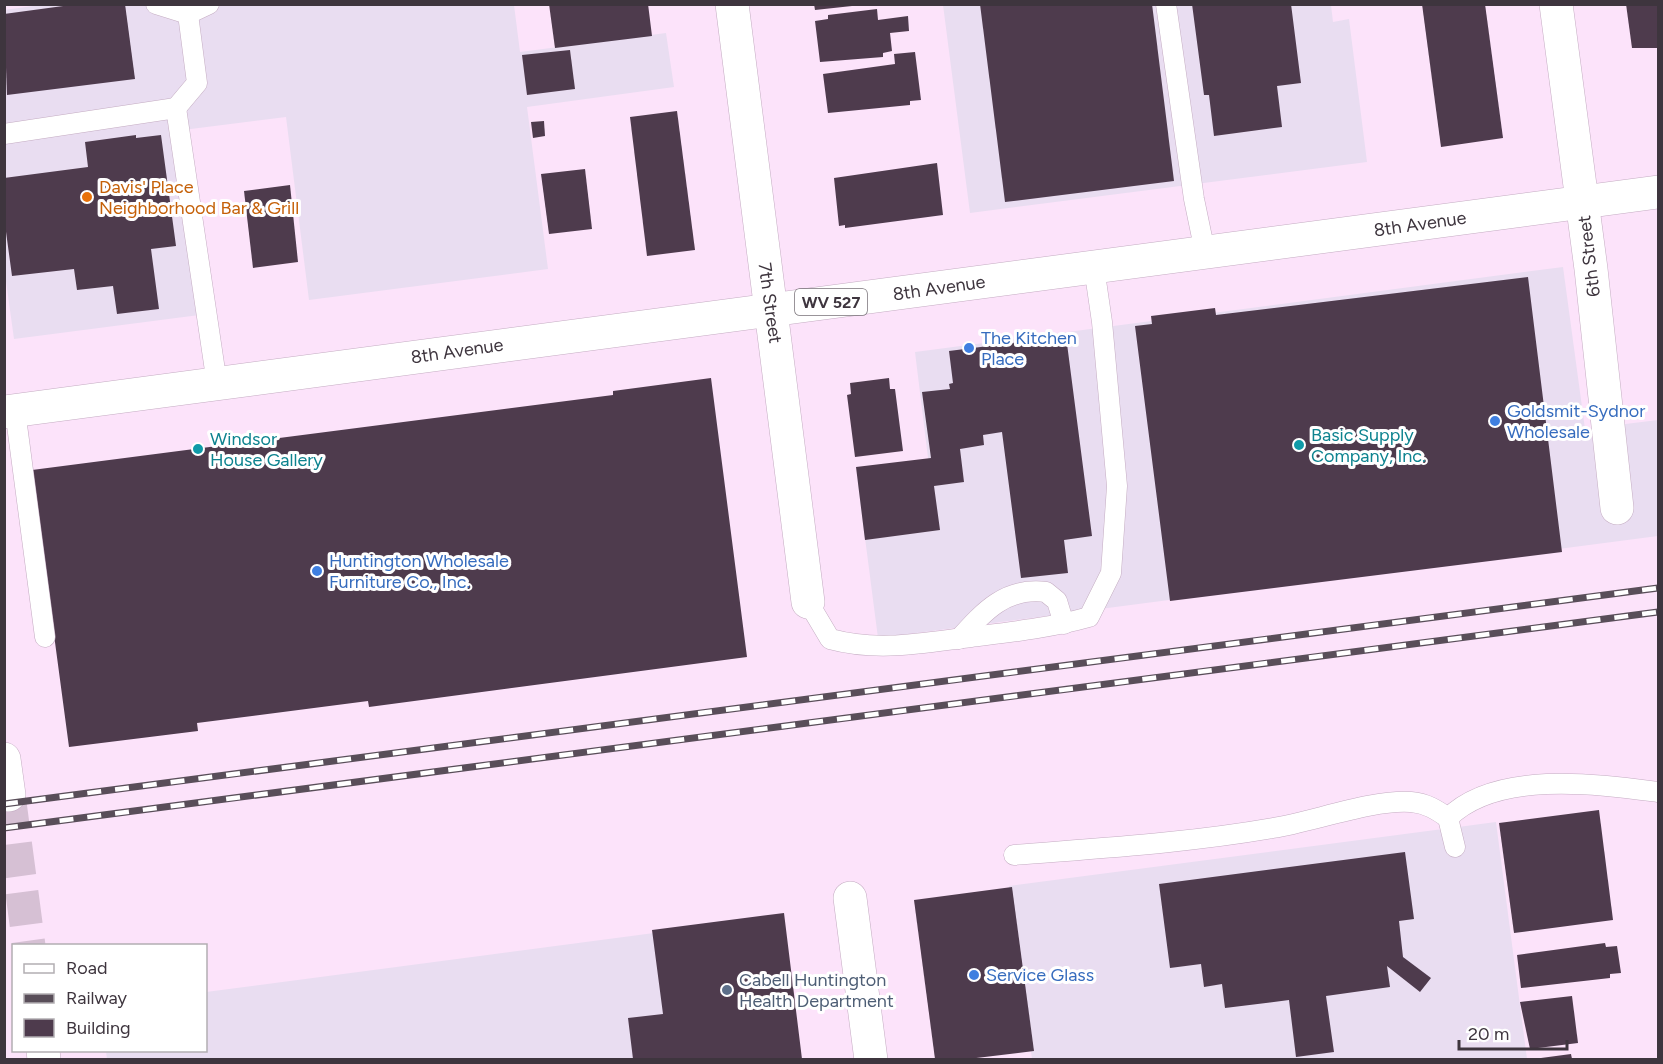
<svg xmlns="http://www.w3.org/2000/svg" width="1663" height="1064" viewBox="0 0 1663 1064" font-family="Figtree,sans-serif">
<style>
.commercial{fill:#e9ddf1}
.building{fill:#4e3b4d}
.lines{fill:none;stroke-linecap:round;stroke-linejoin:round}
.primary-tunnel{stroke:#d6c0d4;stroke-width:33;stroke-dasharray:33 16;stroke-linecap:butt}
.lane-casing{stroke:#c4acc2;stroke-width:21}
.street-casing{stroke:#c4acc2;stroke-width:34}
.primary-casing{stroke:#c4acc2;stroke-width:34}
.lane{stroke:#fff;stroke-width:20}
.street{stroke:#fff;stroke-width:33}
.primary{stroke:#fff;stroke-width:33}
.rail-casing{stroke:#594e59;stroke-width:7}
.rail{stroke:#fff;stroke-width:4.5;stroke-dasharray:14;stroke-linecap:butt}
.food-dot{fill:#e8710a;stroke:#fff;stroke-width:2}
.shop-dot{fill:#3f7fe0;stroke:#fff;stroke-width:2}
.culture-dot{fill:#0f9aa8;stroke:#fff;stroke-width:2}
.service-dot{fill:#5c6f8a;stroke:#fff;stroke-width:2}
.labels{text-anchor:middle;stroke-width:6;stroke-linejoin:round;paint-order:stroke}
.shield{fill:#fff;stroke:#787278;stroke-width:1.5}
.shield-label{font-size:16px;font-weight:bold;fill:#3e353e}
.food-label{font-size:18px;fill:#c56008;stroke:#fff;text-anchor:start}
.street-label{font-size:18px;fill:#3e353e;stroke:#fff}
.shop-label{font-size:18px;fill:#366cbe;stroke:#fff;text-anchor:start}
.culture-label{font-size:18px;fill:#0d838f;stroke:#fff;text-anchor:start}
.service-label{font-size:18px;fill:#4e5e75;stroke:#fff;text-anchor:start}
</style>
<rect width="100%" height="100%" fill="#fce3fa"/>
<g class="commercial">
<path d="M48,4L514,5L520,52L666,33L674,87L527,107L548,269L309,300L286,117L183,130L207,314L14,339L4,267V10Z"/>
<path d="M943,5H1331L1333,22L1349,19L1367,162L970,213Z"/>
<path d="M1563,267L1585,429L1658,420V536L878,638L858,484L930,474L915,352Z"/>
<path d="M1496,822L1527,1059H1032L1009,886Z"/>
<path d="M782,916L801,1059L107,1060L106,1051L206,1050V992Z"/>
</g>
<g class="building">
<path d="M78,4H125L135,79L7,95L4,14Z"/>
<path d="M549,4H648L652,36L555,48Z"/>
<path d="M814,4H852V6L815,10Z"/>
<path d="M980,4H1152L1174,181L1005,202Z"/>
<path d="M1192,4H1291L1301,83L1277,86L1282,127L1214,136L1209,95H1204Z"/>
<path d="M1422,4H1485L1503,138L1441,147Z"/>
<path d="M1626,4H1658V48H1632Z"/>
<path d="M877,9L878,20L908,16L909,31L890,33L892,51L883,53V57L820,62L815,21L828,19V15Z"/>
<path d="M570,50L575,89L527,95L522,55Z"/>
<path d="M915,52L921,100L910,101V105L828,113L823,74L895,64L894,54Z"/>
<path d="M677,111L695,250L647,256L630,117Z"/>
<path d="M544,121L545,136L533,138L531,122Z"/>
<path d="M136,135V138L161,135L176,246L151,249L159,309L117,314L113,286L77,290L74,269L12,276L4,217V178L88,167L85,142Z"/>
<path d="M937,163L943,215L845,228V225L839,226L834,178Z"/>
<path d="M585,169L592,229L549,234L541,174Z"/>
<path d="M290,185L298,262L253,268L244,191Z"/>
<path d="M1528,277L1562,552L1170,601L1135,326L1152,324L1151,316L1215,308L1216,315Z"/>
<path d="M1066,336L1092,536L1064,540L1068,573L1021,578L1002,432L983,435L984,445L960,449L964,482L934,486L940,530L865,540L856,467L931,458L922,392L950,389L949,384L953,383L949,351Z"/>
<path d="M711,378L747,657L369,707L368,701L197,723L198,731L69,747L32,470L613,395V391Z"/>
<path d="M889,378L890,389H895L903,451L855,457L847,395L851,394L850,383Z"/>
<path d="M1599,810L1613,920L1514,933L1499,823Z"/>
<path d="M1405,852L1414,919L1399,921L1403,957L1431,978L1420,992L1387,966L1390,987L1326,996L1334,1052L1296,1057L1289,1000L1225,1008L1222,984L1204,987L1201,964L1170,968L1159,884Z"/>
<path d="M1012,887L1034,1051L968,1059H935L914,900Z"/>
<path d="M784,913L802,1059H633L628,1018L663,1014L652,930Z"/>
<path d="M1605,943L1606,947L1617,946L1621,973L1610,974V978L1521,988L1517,955Z"/>
<path d="M1572,996L1578,1043L1530,1049L1520,1002Z"/>
<path d="M1571,1054L1572,1059H1541V1058Z"/>
</g>
<g class="lines">
<path class="primary-tunnel" d="M9,795L29,946"/>
<defs>
<g id="lane">
<path d="M156,4L188,14"/>
<path d="M1166,4L1194,199L1205,252"/>
<path d="M176,108L197,83L188,14L209,4"/>
<path d="M4,134L176,108L217,384"/>
<path d="M15,410L45,637"/>
<path d="M808,602L830,639C878,652 922,643 971,637C1011,632 1050,628 1089,617L1111,573L1117,486L1102,322L1094,267"/>
<path d="M959,639C984,611 1006,587 1046,592L1057,601L1064,624"/>
<path d="M1455,847L1448,818C1496,770 1597,784 1658,792"/>
<path d="M1014,855C1101,848 1187,843 1273,828C1312,822 1374,799 1411,802C1426,803 1437,810 1448,818"/>
</g>
<g id="street">
<path d="M732,4L808,602"/>
<path d="M1556,4L1591,269L1617,508"/>
<path d="M850,898L871,1060"/>
</g>
<g id="primary">
<path d="M4,412L1658,192"/>
<path d="M4,759L9,795"/>
<path d="M43,1050L44,1060"/>
</g>
</defs>
<use href="#lane" class="lane-casing"/>
<use href="#street" class="street-casing"/>
<use href="#primary" class="primary-casing"/>
<use href="#lane" class="lane"/>
<use href="#street" class="street"/>
<use href="#primary" class="primary"/>
<defs>
<g id="rail">
<path d="M4,804L1658,588"/>
<path d="M4,828L1658,612"/>
</g>
</defs>
<use href="#rail" class="rail-casing"/>
<use href="#rail" class="rail"/>
</g>
<circle class="food-dot" cx="87" cy="197" r="6"/>
<g class="shop-dot">
<circle cx="969" cy="348" r="6"/>
<circle cx="1495" cy="421" r="6"/>
<circle cx="317" cy="571" r="6"/>
<circle cx="974" cy="975" r="6"/>
</g>
<g class="culture-dot">
<circle cx="1299" cy="445" r="6"/>
<circle cx="198" cy="449" r="6"/>
</g>
<circle class="service-dot" cx="727" cy="990" r="6"/>
<g class="labels">
<rect class="shield" x="795" y="289" width="72" height="26" rx="4.5"/>
<g class="shield-label">
<text x="831" y="308">WV 527</text>
</g>
<g class="food-label">
<text x="99" y="193">Davis' Place<tspan x="99" dy="21">Neighborhood Bar &amp; Grill</tspan></text>
</g>
<g class="street-label">
<text transform="translate(1420 224) rotate(-8)" y="6">8th Avenue</text>
<text transform="translate(1589 256) rotate(-97)" y="6">6th Street</text>
<text transform="translate(939 288) rotate(-8)" y="6">8th Avenue</text>
<text transform="translate(770 303) rotate(82)" y="6">7th Street</text>
<text transform="translate(457 351) rotate(-8)" y="6">8th Avenue</text>
</g>
<g class="shop-label">
<text x="981" y="344">The Kitchen<tspan x="981" dy="21">Place</tspan></text>
<text x="1507" y="417">Goldsmit-Sydnor<tspan x="1507" dy="21">Wholesale</tspan></text>
<text x="329" y="567">Huntington Wholesale<tspan x="329" dy="21">Furniture Co., Inc.</tspan></text>
<text x="986" y="981">Service Glass</text>
</g>
<g class="culture-label">
<text x="1311" y="441">Basic Supply<tspan x="1311" dy="21">Company, Inc.</tspan></text>
<text x="210" y="445">Windsor<tspan x="210" dy="21">House Gallery</tspan></text>
</g>
<g class="service-label">
<text x="739" y="986">Cabell Huntington<tspan x="739" dy="21">Health Department</tspan></text>
</g>
</g>
<rect width="1663" height="1064" fill="none" stroke="#3e353e" stroke-width="12"/>
<rect x="12" y="944" width="195" height="108" fill="#ffffff" stroke="#b2aeb2" stroke-width="1.5"/>
<rect x="24" y="964" width="30" height="9" fill="#ffffff" stroke="#b2aeb2" stroke-width="1.5"/>
<text x="66" y="974" font-size="18" fill="#3e353e">Road</text>
<rect x="24" y="994" width="30" height="9" fill="#594e59" stroke="#b2aeb2" stroke-width="1.5"/>
<text x="66" y="1004" font-size="18" fill="#3e353e">Railway</text>
<rect x="24" y="1019" width="30" height="18" fill="#4e3b4d" stroke="#b2aeb2" stroke-width="1.5"/>
<text x="66" y="1034" font-size="18" fill="#3e353e">Building</text>
<path d="M1459 1040v9h108v-9" fill="none" stroke="#3e353e" stroke-width="3"/>
<text x="1468" y="1040" font-size="18" fill="#3e353e" stroke="#ffffff" stroke-width="4.5" paint-order="stroke">20 m</text>
</svg>
